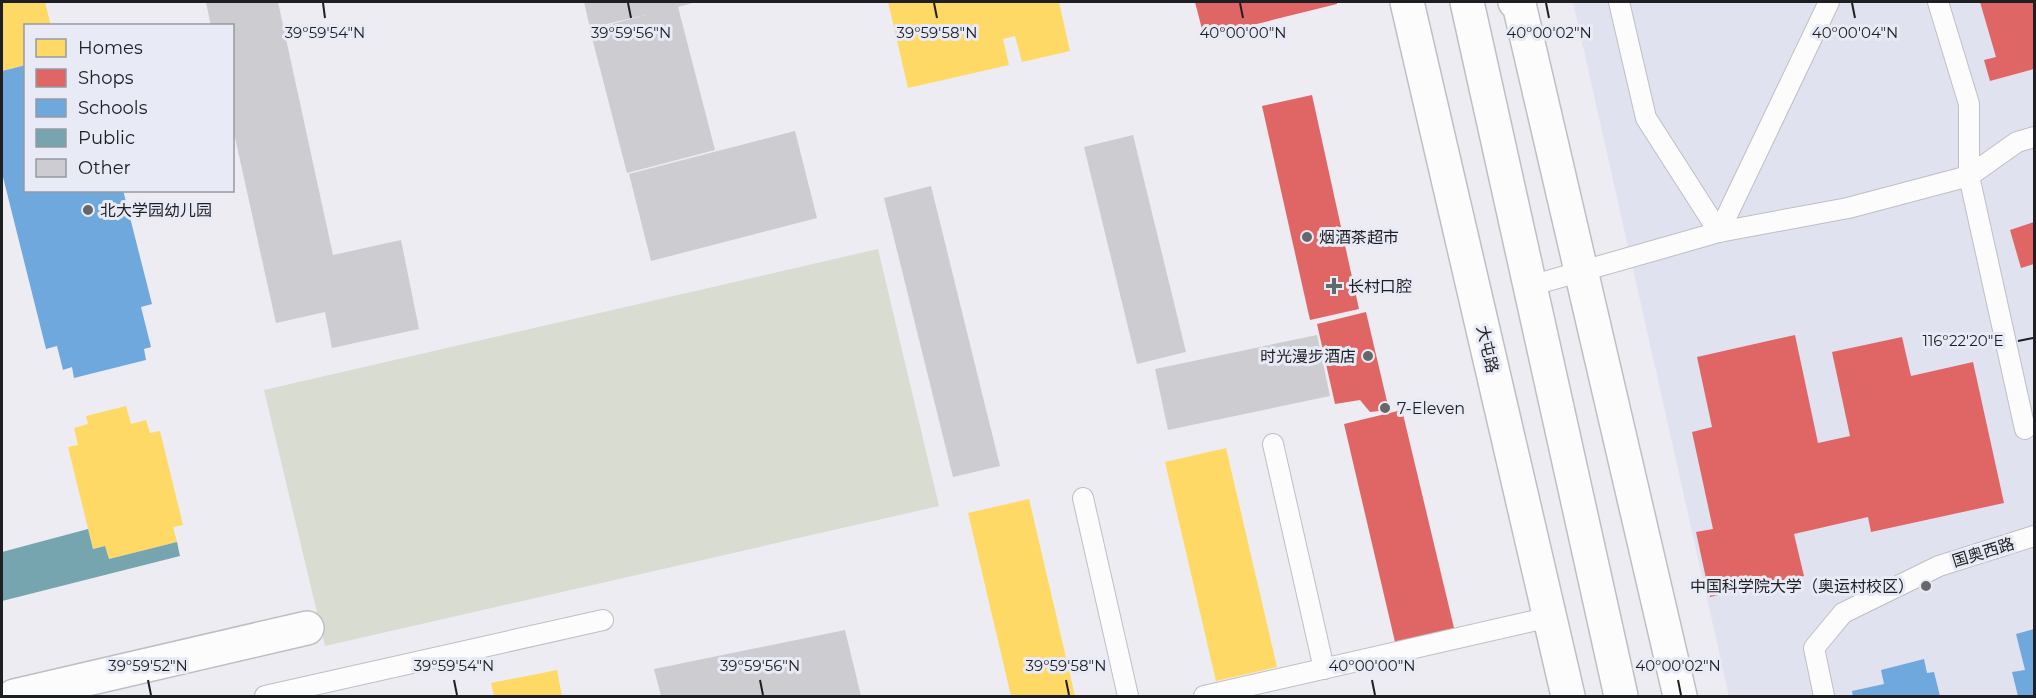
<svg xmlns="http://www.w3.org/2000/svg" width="2036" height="698" viewBox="0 0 2036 698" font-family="Montserrat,'Noto Sans SC',sans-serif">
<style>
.built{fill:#e0e2ef}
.green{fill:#d9dcd0}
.homes{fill:#ffd966}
.shops{fill:#e06666}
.schools{fill:#6fa8dc}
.public{fill:#76a5af}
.building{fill:#ccccd1}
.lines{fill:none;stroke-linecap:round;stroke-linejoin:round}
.lane-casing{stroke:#bebfc4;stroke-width:22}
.street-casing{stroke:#bebfc4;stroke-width:36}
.secondary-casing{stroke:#bebfc4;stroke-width:36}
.lane{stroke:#fcfcfd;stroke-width:20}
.street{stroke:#fcfcfd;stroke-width:33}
.secondary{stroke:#fcfcfd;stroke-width:33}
.ticks{fill:none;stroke:#1e1f23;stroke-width:2}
.poi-dot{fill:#66676b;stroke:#e8eaf6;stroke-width:2}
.labels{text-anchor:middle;stroke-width:6;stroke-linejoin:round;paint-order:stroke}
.poi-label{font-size:16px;fill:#1e1f23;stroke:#e8eaf6;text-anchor:start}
.street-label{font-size:16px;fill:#1e1f23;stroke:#e8eaf6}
.ticks-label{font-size:15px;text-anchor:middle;fill:#1e1f23;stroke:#e8eaf6;stroke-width:6;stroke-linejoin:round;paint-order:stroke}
</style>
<rect width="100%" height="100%" fill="#ececf2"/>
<path class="built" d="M1573,2H2034V696H1729Z"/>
<path class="green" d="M878,249L939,506L325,646L264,390Z"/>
<g class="homes">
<path d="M2,2H45L51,26H26V65L2,71Z"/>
<path d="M888,2H1059L1070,51L1022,62L1015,36L1003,39L1009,65L908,88Z"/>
<path d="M126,406L131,424L146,420L150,433L160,431L183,525L173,527L177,542L109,559L105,546L93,549L68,447L78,445L74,428L88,424L86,416Z"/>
<path d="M1226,448L1277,667L1216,681L1165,462Z"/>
<path d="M1029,499L1075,696H1011L968,513Z"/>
<path d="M557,670L562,696H494L491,683Z"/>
</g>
<g class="shops">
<path d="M1195,2H1337V4L1204,37Z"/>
<path d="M1980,2H2034V69L1990,81L1984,60L1996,57Z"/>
<path d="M1312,95L1359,309L1310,320L1262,106Z"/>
<path d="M2034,222V264L2021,268L2010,230Z"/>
<path d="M1366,312L1389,410L1370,412L1360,400L1335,404L1317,324Z"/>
<path d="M1795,335L1818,443L1850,436L1832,352L1902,337L1911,376L1973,362L2004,503L1871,532L1868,517L1794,534L1804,576L1710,597L1696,532L1713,529L1692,432L1712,427L1697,357Z"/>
<path d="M1402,410L1454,628L1395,642L1344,424Z"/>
</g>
<g class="schools">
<path d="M26,65V190H123L152,304L141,307L151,347L144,349L146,360L74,378L72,367L63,370L57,346L46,349L2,173V71Z"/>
<path d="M2034,629V696H2018L2012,672L2025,670L2016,634Z"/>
<path d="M1924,659L1927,673L1934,672L1940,696H1853L1852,691L1884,684L1881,670Z"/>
</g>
<path class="public" d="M88,529L93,549L105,546L109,559L177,542L180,556L2,601V552Z"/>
<g class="building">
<path d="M206,2H278L333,255L401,240L419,329L332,348L325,312L276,323L232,124V26H211Z"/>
<path d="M584,2H696L678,7L715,150L627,173L590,30L649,14L590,28Z"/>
<path d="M795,131L817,218L651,261L629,174Z"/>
<path d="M1133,135L1186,352L1137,364L1084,147Z"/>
<path d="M931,186L1000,466L953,477L884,198Z"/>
<path d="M1317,335L1330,396L1168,430L1155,369Z"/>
<path d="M845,630L861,696H661L654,669Z"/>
</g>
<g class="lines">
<defs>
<g id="lane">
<path d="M1619,2L1646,118L1719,232"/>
<path d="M1938,2L1969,104V176L2025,429"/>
<path d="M1719,232L1829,2"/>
<path d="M1530,286L1719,232L1848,208L1969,176L2017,142L2034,137"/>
<path d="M1273,444L1324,669"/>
<path d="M1083,498L1128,696"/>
<path d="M265,696L603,620"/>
<path d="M1204,696L1550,617"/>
<path d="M1824,696L1814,648L1843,613L1939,566L2034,536"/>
</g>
<path id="street" d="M14,696L307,628"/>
<g id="secondary">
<path d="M1407,2L1568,696"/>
<path d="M1467,2L1621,696"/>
<path d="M1515,2L1519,4L1680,696"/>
</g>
</defs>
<use href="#lane" class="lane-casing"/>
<use href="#street" class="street-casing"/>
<use href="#secondary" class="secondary-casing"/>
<use href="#lane" class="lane"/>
<use href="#street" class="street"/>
<use href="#secondary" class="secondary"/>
</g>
<path class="ticks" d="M323,3L325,18M628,3L631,18M934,3L937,18M1240,3L1243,18M1546,3L1549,18M1852,3L1855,18M2018,341L2033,338M148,680L151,695M454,680L457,695M760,680L763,695M1066,680L1069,695M1372,680L1375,695M1678,680L1681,695"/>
<g class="poi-dot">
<circle cx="88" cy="210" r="6"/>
<circle cx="1307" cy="237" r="6"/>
<path d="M1331 277h6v6h6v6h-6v6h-6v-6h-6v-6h6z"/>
<circle cx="1368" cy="356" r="6"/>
<circle cx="1385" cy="408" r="6"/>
<circle cx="1926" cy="586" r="6"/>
</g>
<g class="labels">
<g class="poi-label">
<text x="100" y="216">北大学园幼儿园</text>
<text x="1319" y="243">烟酒茶超市</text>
<text x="1348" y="292">长村口腔</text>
<text x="1356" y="362" text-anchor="end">时光漫步酒店</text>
<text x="1397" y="414">7-Eleven</text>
<text x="1914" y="592" text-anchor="end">中国科学院大学（奥运村校区）</text>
</g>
<g class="street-label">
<text transform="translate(1488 349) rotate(77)" y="6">大屯路</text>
<text transform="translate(1983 552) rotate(-17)" y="6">国奥西路</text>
</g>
</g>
<g class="ticks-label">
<text x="325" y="38">39°59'54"N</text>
<text x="631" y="38">39°59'56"N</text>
<text x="937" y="38">39°59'58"N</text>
<text x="1243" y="38">40°00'00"N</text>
<text x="1549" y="38">40°00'02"N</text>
<text x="1855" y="38">40°00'04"N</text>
<text x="1963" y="346">116°22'20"E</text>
<text x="148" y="671">39°59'52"N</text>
<text x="454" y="671">39°59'54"N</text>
<text x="760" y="671">39°59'56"N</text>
<text x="1066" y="671">39°59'58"N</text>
<text x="1372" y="671">40°00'00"N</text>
<text x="1678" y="671">40°00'02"N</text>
</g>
<rect width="2036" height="698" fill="none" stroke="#1e1f23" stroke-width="6"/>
<rect x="24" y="24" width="210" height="168" fill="#e8eaf6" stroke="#9799a2" stroke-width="1.5"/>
<rect x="36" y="39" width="30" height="18" fill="#ffd966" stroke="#9799a2" stroke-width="1.5"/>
<text x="78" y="54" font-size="18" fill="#1e1f23">Homes</text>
<rect x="36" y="69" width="30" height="18" fill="#e06666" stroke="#9799a2" stroke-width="1.5"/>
<text x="78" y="84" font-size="18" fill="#1e1f23">Shops</text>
<rect x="36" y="99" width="30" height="18" fill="#6fa8dc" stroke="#9799a2" stroke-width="1.5"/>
<text x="78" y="114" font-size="18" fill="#1e1f23">Schools</text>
<rect x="36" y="129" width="30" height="18" fill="#76a5af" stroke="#9799a2" stroke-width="1.5"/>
<text x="78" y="144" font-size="18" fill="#1e1f23">Public</text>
<rect x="36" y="159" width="30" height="18" fill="#ccccd1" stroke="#9799a2" stroke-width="1.5"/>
<text x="78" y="174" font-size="18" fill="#1e1f23">Other</text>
</svg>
